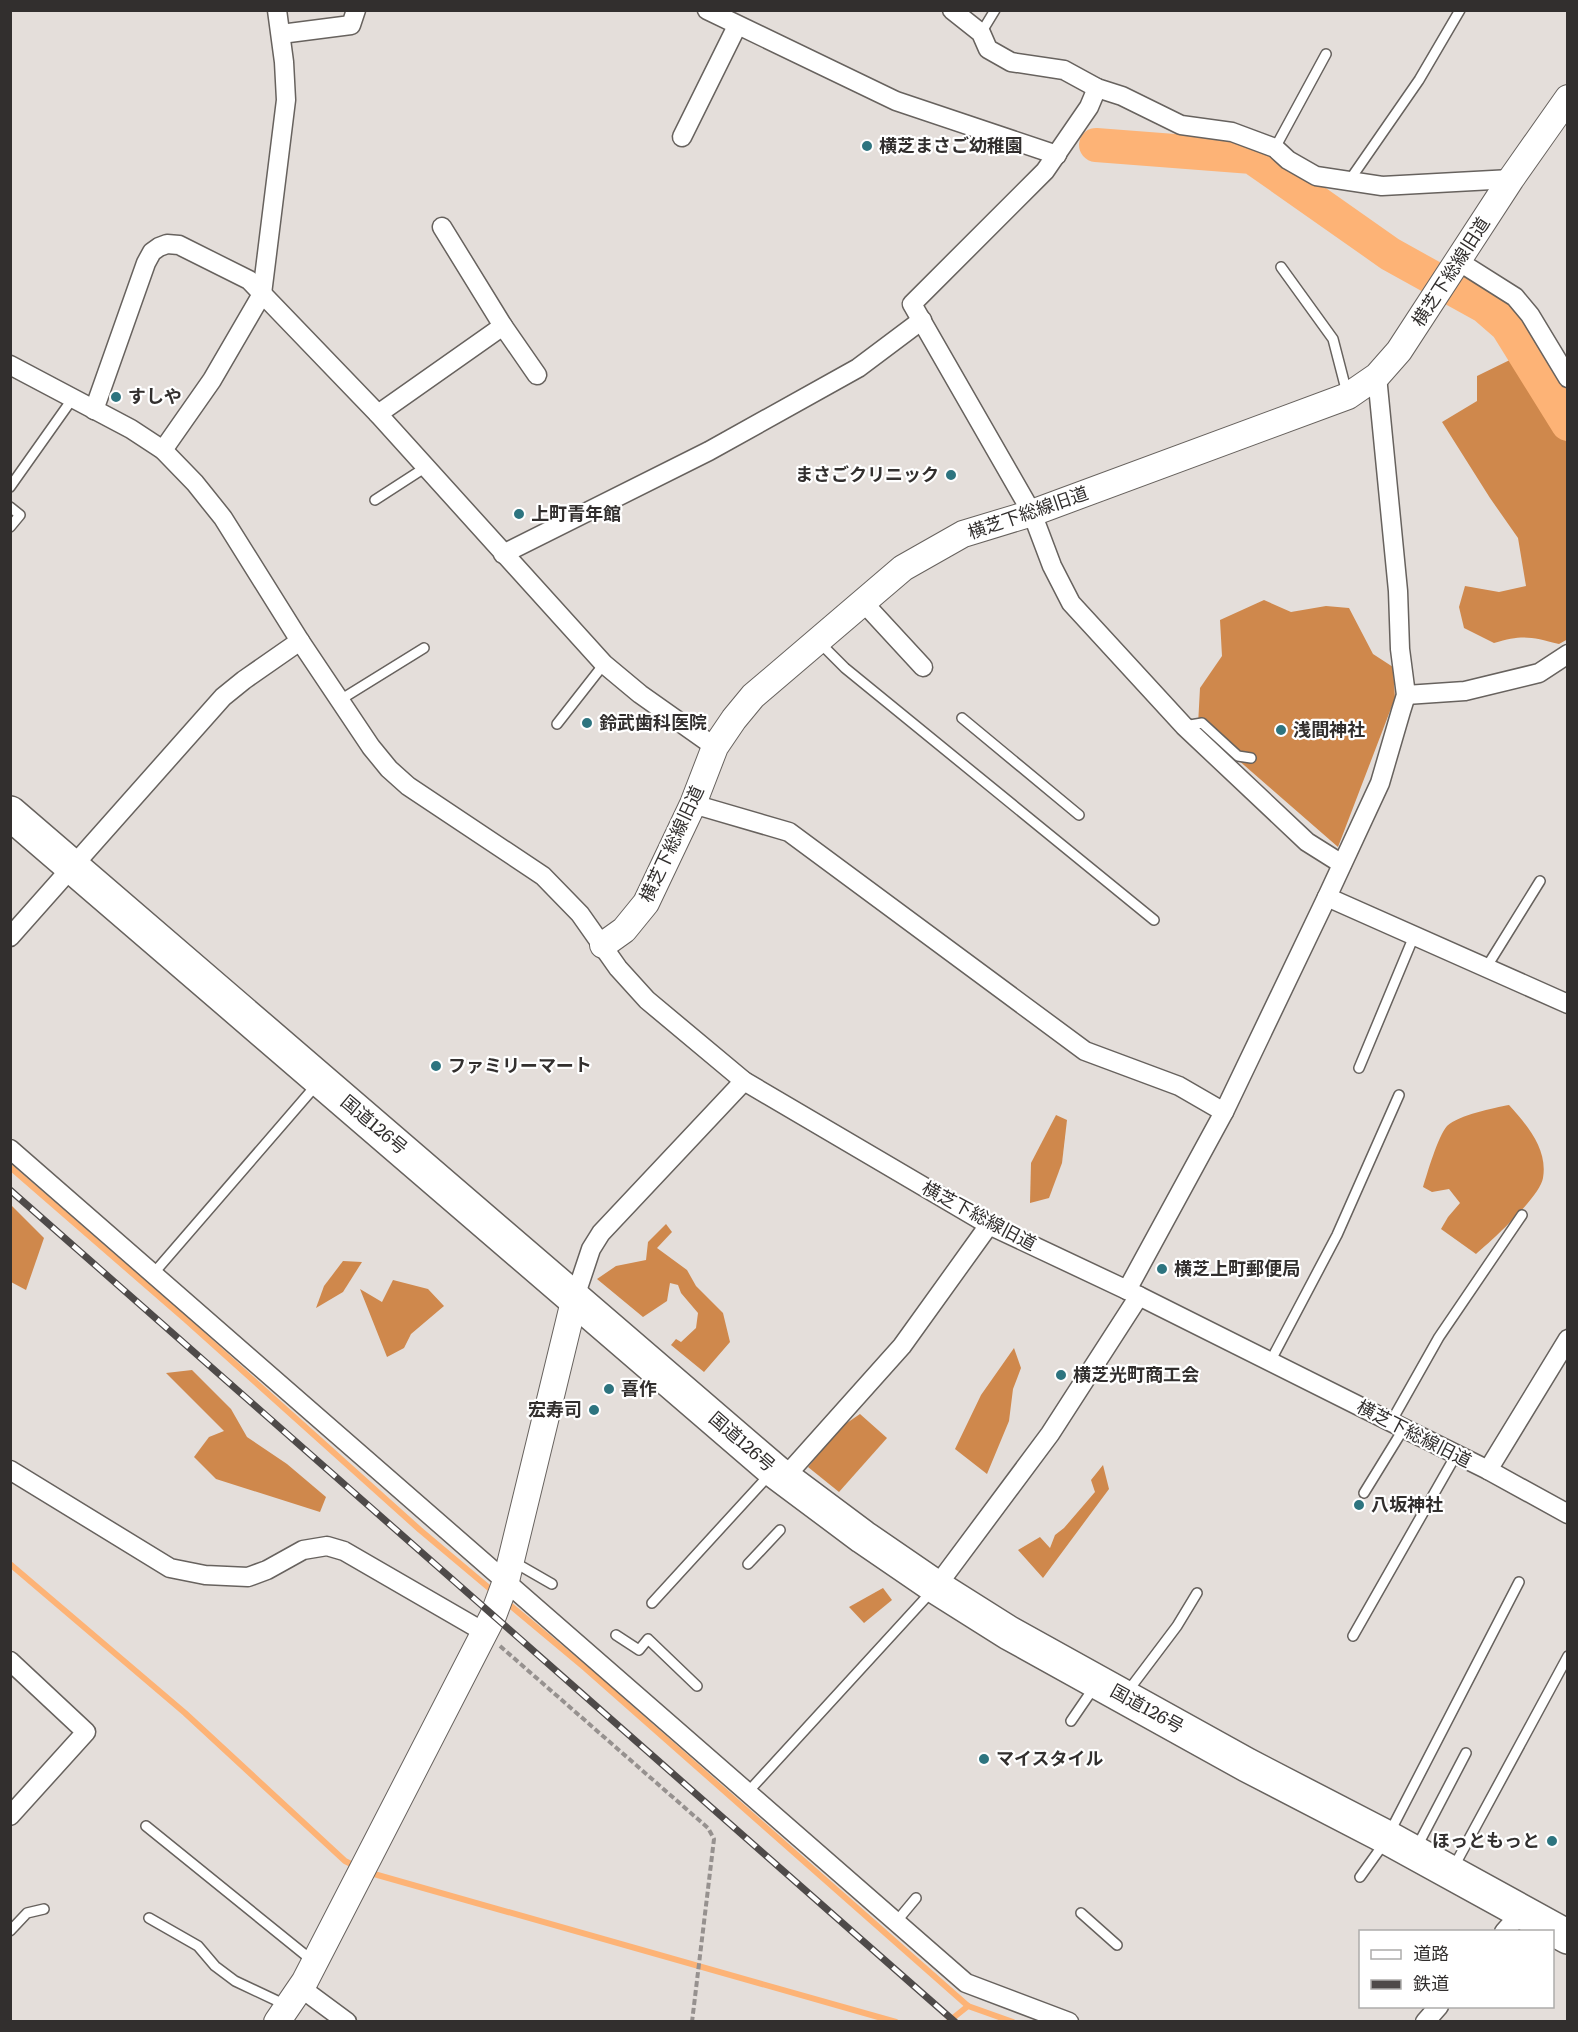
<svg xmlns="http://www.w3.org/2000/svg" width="1578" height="2032" viewBox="0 0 1578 2032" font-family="Literata,'Noto Sans JP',serif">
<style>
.forest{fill:#cf884c}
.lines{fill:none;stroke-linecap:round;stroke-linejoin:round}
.stream{stroke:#fdb376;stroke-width:6}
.river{stroke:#fdb376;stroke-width:34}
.lane-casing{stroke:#67625e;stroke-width:12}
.street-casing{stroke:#67625e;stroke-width:21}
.secondary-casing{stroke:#67625e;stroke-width:28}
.highway-casing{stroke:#67625e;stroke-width:36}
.path{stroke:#96918f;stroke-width:4;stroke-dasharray:6 3;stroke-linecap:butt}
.lane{stroke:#fff;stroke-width:9}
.street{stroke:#fff;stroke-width:18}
.secondary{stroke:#fff;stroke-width:26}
.highway{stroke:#fff;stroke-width:33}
.rail-casing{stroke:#4e4a49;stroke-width:7}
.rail{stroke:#fff;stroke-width:4.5;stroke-dasharray:14;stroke-linecap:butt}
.poi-dot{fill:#2d747f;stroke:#fff;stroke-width:2}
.labels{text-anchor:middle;stroke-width:4.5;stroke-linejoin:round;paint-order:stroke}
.poi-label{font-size:18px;font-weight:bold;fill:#322f2e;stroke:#fff;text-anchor:start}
.street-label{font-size:18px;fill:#322f2e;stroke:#fff}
</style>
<rect width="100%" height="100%" fill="#e4deda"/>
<g class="forest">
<path d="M1518,356L1567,443L1568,639L1559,644C1532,637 1523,634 1494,643L1464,628L1459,607L1465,586L1499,592L1526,586L1518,538L1490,498L1442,422L1477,401V376Z"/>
<path d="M1264,600L1291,612L1326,606L1349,608L1373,654L1393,667L1395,698L1338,847L1198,725L1200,688L1222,656L1220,620Z"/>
<path d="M1509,1105C1527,1125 1548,1149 1543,1178C1540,1197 1491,1241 1476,1254L1441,1229L1448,1217L1460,1203L1449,1189L1432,1192L1423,1187C1427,1174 1438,1136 1447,1126C1459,1115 1494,1108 1509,1105Z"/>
<path d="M1056,1115L1067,1120L1062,1163L1049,1198L1030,1203L1031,1163Z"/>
<path d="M11,1205L44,1238L26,1290L11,1282Z"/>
<path d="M666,1224L672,1232L657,1248L687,1270L696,1286L723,1313L730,1342L704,1372L671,1345L676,1339L681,1342L696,1328L698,1313L681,1293L678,1285L670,1283L667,1301L643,1317L597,1279L616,1266L646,1260L648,1242Z"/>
<path d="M343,1261L362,1262L343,1292L316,1308L324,1286Z"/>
<path d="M393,1280L428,1289L444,1306L411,1334L404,1348L387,1357L360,1289L382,1302Z"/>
<path d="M1014,1348L1021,1368L1013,1389L1009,1421L987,1474L955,1449L981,1395Z"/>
<path d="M192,1370L231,1409L247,1437L287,1464L326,1497L320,1512L216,1479L194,1457L209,1437L224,1431L166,1373Z"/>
<path d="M860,1414L887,1438L839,1492L808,1467L841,1427Z"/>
<path d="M1103,1465L1109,1489L1043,1578L1018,1550L1040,1537L1050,1548L1055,1535L1064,1528L1095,1492L1091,1480Z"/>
<path d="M883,1588L892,1600L864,1623L849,1607Z"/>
</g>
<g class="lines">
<g class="stream">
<path d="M10,1167L185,1319L420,1530L495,1593"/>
<path d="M10,1564L185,1713L345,1861L357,1867"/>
<path d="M505,1601L585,1668L968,2006L1013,2022"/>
<path d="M367,1872L896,2022"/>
<path d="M948,2022L968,2006"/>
</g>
<path class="river" d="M1096,145L1252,157L1390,254L1484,306L1507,326L1568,424"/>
<defs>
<g id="lane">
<path d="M981,33L995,10"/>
<path d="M1275,148L1326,54"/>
<path d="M1349,181L1419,80L1460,10"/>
<path d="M1281,267L1333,339L1347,393"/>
<path d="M10,487L73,398"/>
<path d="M375,500L426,467"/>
<path d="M10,507L20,515L10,527"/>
<path d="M819,642L845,668L1154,920"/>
<path d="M340,700L424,648"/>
<path d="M962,718L1079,815"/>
<path d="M557,724L604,664"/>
<path d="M1184,726L1202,723L1238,756L1251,758"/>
<path d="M1486,968L1540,881"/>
<path d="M1359,1068L1414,936"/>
<path d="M153,1274L318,1083"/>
<path d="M1270,1362L1337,1235L1399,1095"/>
<path d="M1391,1422L1439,1337L1522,1215"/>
<path d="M1364,1493L1404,1428"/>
<path d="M512,1561L552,1584"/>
<path d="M748,1564L780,1530"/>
<path d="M652,1603L770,1474"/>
<path d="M616,1635L639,1650L648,1639L697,1686"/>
<path d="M1353,1636L1456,1455"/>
<path d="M1128,1691L1177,1626L1197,1593"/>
<path d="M1071,1721L1095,1686"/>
<path d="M747,1793L932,1591"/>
<path d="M146,1826L314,1962"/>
<path d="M1393,1826L1519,1582"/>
<path d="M1420,1841L1466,1753"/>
<path d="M1457,1861L1568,1656"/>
<path d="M1360,1877L1385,1842"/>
<path d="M1081,1913L1117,1945"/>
<path d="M149,1918L198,1946L215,1966L235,1981L288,2006"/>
<path d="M896,1922L916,1898"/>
<path d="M10,1931L27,1913L44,1909"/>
</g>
<g id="street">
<path d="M707,10L896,101L1057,155"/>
<path d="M952,10L981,33L988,49L1011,62L1064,70L1097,88L1122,96L1181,125L1232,132L1275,148L1288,160L1316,176L1382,186L1511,179"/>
<path d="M281,34L351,25L356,10"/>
<path d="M1097,88L1089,107L1045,171L912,304L1032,513L1052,566L1071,603L1184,726L1307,842L1342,864"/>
<path d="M682,137L737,26"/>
<path d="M1458,261L1515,297L1530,315L1568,378"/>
<path d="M503,326L537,375"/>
<path d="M10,365L131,429L163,450L195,483L223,518L300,641L371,747L389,769L408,786L543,876L580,914L618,968L647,1000L744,1081L989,1225L1127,1290L1391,1422L1488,1470L1568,1514"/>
<path d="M94,410L146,263L152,252L159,247L167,244L179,245L249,280L378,414L604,664L640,694L715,747"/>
<path d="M378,414L503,326L442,227"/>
<path d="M163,450L212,380L262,294L286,100L284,62L277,10"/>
<path d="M503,554L709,451L858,368L922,320"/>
<path d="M863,602L923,667"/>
<path d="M1406,695L1465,691L1539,673L1568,654"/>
<path d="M693,804L789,832L1085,1051L1179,1086L1224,1112"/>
<path d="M1327,897L1568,1004"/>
<path d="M10,937L223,697L244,680L300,641"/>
<path d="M10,1149L966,1983L1069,2022"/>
<path d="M1127,1290L1224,1112L1327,897L1380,783L1401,711L1406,695L1400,649L1398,591L1377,376"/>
<path d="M575,1297L591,1249L601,1233L744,1081"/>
<path d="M10,1470L170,1568L205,1575L248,1577L267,1570L303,1550L327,1546L344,1551L484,1632"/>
<path d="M1488,1470L1568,1339"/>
<path d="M784,1478L902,1346L989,1225"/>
<path d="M936,1587L1050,1434L1139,1296"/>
<path d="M10,1661L86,1732L10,1816"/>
<path d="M1504,1932L1521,1913"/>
<path d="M301,1988L347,2022"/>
<path d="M1425,2022L1439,2006"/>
</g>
<g id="secondary">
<path d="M603,945L624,930L646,903L693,804L715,747L734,719L753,696L903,568L963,534L1032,513L1348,396L1377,376L1399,351L1511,179L1568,98"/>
<path d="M277,2022L305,1981L493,1616L506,1581L575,1297"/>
</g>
<path id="highway" d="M10,813L776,1472L863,1537L936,1587L1009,1633L1247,1765L1388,1838L1568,1937"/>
</defs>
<use href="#lane" class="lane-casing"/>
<use href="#street" class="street-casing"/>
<use href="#secondary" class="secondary-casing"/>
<use href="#highway" class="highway-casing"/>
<path class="path" d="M500,1646L708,1828L714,1839L692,2022"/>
<use href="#lane" class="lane"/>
<use href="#street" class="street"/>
<use href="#secondary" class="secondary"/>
<use href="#highway" class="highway"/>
<defs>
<path id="rail" d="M10,1190L955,2022"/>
</defs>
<use href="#rail" class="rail-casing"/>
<use href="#rail" class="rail"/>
</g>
<g class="poi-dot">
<circle cx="867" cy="146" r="6"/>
<circle cx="116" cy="397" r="6"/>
<circle cx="951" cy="475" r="6"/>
<circle cx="519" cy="514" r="6"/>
<circle cx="587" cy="723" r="6"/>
<circle cx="1281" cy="730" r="6"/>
<circle cx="436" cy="1066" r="6"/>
<circle cx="1162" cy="1269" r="6"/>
<circle cx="1061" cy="1375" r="6"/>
<circle cx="609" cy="1389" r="6"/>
<circle cx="594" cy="1410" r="6"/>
<circle cx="1359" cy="1505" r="6"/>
<circle cx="984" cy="1759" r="6"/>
<circle cx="1552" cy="1841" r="6"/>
</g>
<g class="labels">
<g class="poi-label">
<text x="879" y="152">横芝まさご幼稚園</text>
<text x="128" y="403">すしや</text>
<text x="939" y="481" text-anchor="end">まさごクリニック</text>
<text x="531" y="520">上町青年館</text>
<text x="599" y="729">鈴武歯科医院</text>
<text x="1293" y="736">浅間神社</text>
<text x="448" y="1072">ファミリーマート</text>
<text x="1174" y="1275">横芝上町郵便局</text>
<text x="1073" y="1381">横芝光町商工会</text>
<text x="621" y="1395">喜作</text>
<text x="582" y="1416" text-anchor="end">宏寿司</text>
<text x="1371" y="1511">八坂神社</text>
<text x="996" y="1765">マイスタイル</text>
<text x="1540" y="1847" text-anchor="end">ほっともっと</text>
</g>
<g class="street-label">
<text transform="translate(1451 272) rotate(-57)" y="6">横芝下総線旧道</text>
<text transform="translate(1028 513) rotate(-19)" y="6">横芝下総線旧道</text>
<text transform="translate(672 844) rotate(-65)" y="6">横芝下総線旧道</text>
<text transform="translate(374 1125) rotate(40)" y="6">国道126号</text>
<text transform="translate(979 1216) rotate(28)" y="6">横芝下総線旧道</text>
<text transform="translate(1414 1434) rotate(27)" y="6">横芝下総線旧道</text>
<text transform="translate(742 1442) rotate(41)" y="6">国道126号</text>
<text transform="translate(1147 1709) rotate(29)" y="6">国道126号</text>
</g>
</g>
<rect width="1578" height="2032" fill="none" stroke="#322f2e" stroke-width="24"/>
<rect x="1359" y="1930" width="195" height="78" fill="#ffffff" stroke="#adacab" stroke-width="1.5"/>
<rect x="1371" y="1950" width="30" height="9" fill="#ffffff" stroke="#adacab" stroke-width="1.5"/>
<text x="1413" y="1960" font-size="18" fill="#322f2e">道路</text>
<rect x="1371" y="1980" width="30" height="9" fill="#4e4a49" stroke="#adacab" stroke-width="1.5"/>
<text x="1413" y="1990" font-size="18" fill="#322f2e">鉄道</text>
</svg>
